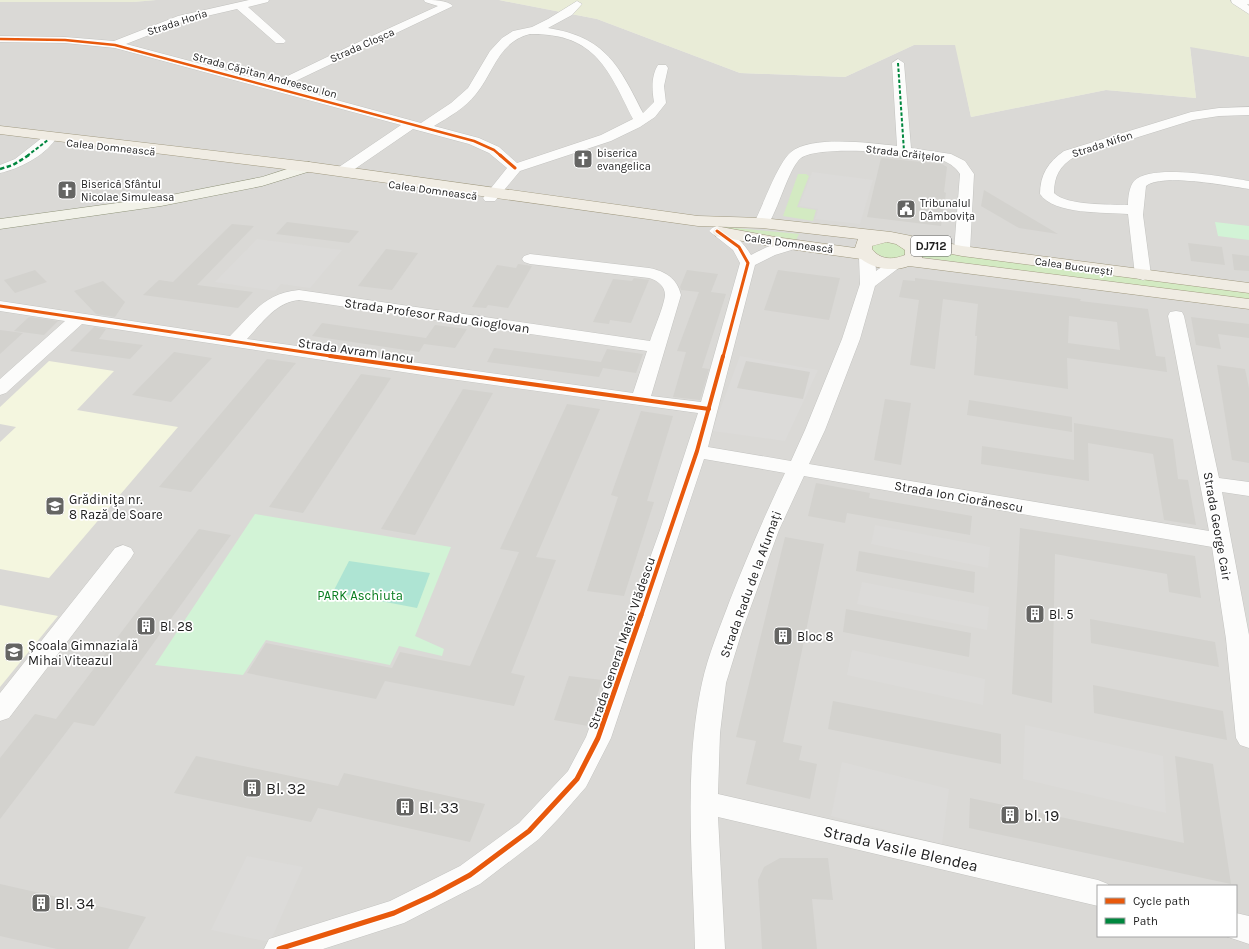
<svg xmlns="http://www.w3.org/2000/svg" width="1249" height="949" viewBox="0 0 1249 949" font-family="Karla,sans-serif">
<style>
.residential{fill:#dad9d6;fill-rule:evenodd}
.education{fill:#f4f6df}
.farmland{fill:#e9ecd7}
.grass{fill:#d3eac2}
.park{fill:#d2f3d6}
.pitch{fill:#aee4d3}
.parking{fill:#dcdbd9}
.building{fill:#d3d2ce;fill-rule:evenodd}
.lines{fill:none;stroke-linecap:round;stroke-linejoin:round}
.street-casing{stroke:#c4c4c1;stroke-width:1}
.secondary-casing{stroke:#91957c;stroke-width:1}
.primary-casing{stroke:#a19a81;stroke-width:1}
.street{fill:#fcfcfb;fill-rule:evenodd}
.secondary{fill:#f2f2e9;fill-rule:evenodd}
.primary{fill:#f0ece3;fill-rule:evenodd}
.quiet-far1{stroke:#00873e;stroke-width:2;stroke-dasharray:3.5 2;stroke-linecap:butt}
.quiet{stroke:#00873e;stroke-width:2.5;stroke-dasharray:4.5 2.5;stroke-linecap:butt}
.cycleway-far3-casing{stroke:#fff;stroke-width:4}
.cycleway-far2-casing{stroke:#fff;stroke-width:5}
.cycleway-far1-casing{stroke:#fff;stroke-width:6}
.cycleway-casing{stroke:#fff;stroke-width:8}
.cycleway-far3{stroke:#e8590c;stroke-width:2.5}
.cycleway-far2{stroke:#e8590c;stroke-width:3}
.cycleway-far1{stroke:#e8590c;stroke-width:4}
.cycleway{stroke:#e8590c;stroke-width:5}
.labels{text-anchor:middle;stroke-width:3.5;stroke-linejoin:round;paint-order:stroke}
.far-street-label{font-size:11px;fill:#1d1d1d;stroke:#fff}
.far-poi-label{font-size:11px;fill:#1d1d1d;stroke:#fff;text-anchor:start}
.shield{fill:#fff;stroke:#616161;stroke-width:1}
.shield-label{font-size:12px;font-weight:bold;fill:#1d1d1d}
.street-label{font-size:13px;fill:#1d1d1d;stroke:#fff}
.poi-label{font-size:13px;fill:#1d1d1d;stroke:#fff;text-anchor:start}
.park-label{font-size:13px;fill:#087d1f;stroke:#fff}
.near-poi-label{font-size:16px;fill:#1d1d1d;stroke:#fff;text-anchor:start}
.near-street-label{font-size:16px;fill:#1d1d1d;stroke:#fff}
</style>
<rect width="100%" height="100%" fill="#ebeae5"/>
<path class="residential" d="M156,0H499L597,19L740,73L845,77L914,45H956L971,117L1106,90L1196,98L1190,46L1249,57V949H0V2H133ZM1098,886H1236V936H1098Z"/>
<g class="education">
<path d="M49,361L114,371L77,410L178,427L49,578L0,569V442L16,427L0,424V407Z"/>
<path d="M0,605L58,616L0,687Z"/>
</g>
<g class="farmland">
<path d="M0,0H156L133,2H0Z"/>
<path d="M499,0H1249V57L1190,47L1196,98L1106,90L971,117L955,45H914L845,77L740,73L597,19Z"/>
</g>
<g class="grass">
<path d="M798,174H806L809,176L797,207L816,210L813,221L783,216Z"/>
<path d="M714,226L799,234L796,240Z"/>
<path d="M886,241L896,243L905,248L906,252L904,255C891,262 880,257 871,249L872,245Z"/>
<path d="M919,249L1249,293V301L919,257Z"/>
</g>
<g class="park">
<path d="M1215,222L1249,226V240L1218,236Z"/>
<path d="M255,514L451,547L415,636L444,649L442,656L399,646L390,665L266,640L243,675L155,665Z"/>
</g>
<path class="pitch" d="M349,561L430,573L417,608L333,592Z"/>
<g class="parking">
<path d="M812,172L873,180L860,224L815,219L818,209L799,206Z"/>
<path d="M257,239L342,250L310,288L281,284L275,291L215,282Z"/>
<path d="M740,356L818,370L785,441L712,431Z"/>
<path d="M875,525L990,547L988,568L871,544Z"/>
<path d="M862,582L989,607L987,630L857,604Z"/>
<path d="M852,650L985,679L983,705L847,675Z"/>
<path d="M1025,725L1163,756L1166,813L1023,779Z"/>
<path d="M842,762L949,789L942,844L831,816Z"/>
<path d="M247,856L303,867L270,942L211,930Z"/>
</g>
<g class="building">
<path d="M881,158L942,164L947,167L944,192L946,193L941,226L867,217Z"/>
<path d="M984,190L1058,234L1019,228L981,206Z"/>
<path d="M287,222L359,231L349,243L276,234Z"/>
<path d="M232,224L254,226L197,285L253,292L238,308L143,295L159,280L173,282Z"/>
<path d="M1188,243L1222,247L1225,265L1191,261Z"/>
<path d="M386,249L418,253L392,290L358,286Z"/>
<path d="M1232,254L1249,256V271L1234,270Z"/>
<path d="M518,264L532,266L508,308L488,305L486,308L472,307L497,265L516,268Z"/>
<path d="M35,270L47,282L15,293L4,280Z"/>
<path d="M687,270L718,274L711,292L726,294L702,368L709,369L700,400L673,397L686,352L677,351L699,292L681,290L680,287Z"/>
<path d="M778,270L840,278L829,320L764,310Z"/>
<path d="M634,278L649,280L631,323L610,320L609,324L593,322L613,279L632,281Z"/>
<path d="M915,278L1081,299L1080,301L1148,309L1156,356L1165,357L1167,372L1067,358L1068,389L974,375L977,336H975L978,304L943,299L935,369L910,365L919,300L899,297L903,280L915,281ZM1069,316L1117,322L1120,350L1068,343Z"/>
<path d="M103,281L125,302L115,317L96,314L74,291Z"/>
<path d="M29,317L58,321L44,335L14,331Z"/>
<path d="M1191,317L1249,324V338L1218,334L1221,349L1196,345Z"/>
<path d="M322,323L426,338L435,325L467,329L455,348L424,344L419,352L312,336Z"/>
<path d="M94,327L106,329L99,339L143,345L130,359L70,351Z"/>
<path d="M0,330L23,333L0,354Z"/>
<path d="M494,348L601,362L607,349L643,354L636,373L603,368L599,377L487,362Z"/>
<path d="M174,352L212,358L171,402L132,395Z"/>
<path d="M267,359L296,363L191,492L159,487Z"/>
<path d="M746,361L810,372L803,399L737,388Z"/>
<path d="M1217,365L1245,369L1249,388V463L1232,460Z"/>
<path d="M361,374L391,378L303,513L269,507Z"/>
<path d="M463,389L493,393L415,535L381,529Z"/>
<path d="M885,399L911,403L901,465L874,460Z"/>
<path d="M969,400L1072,417V432L967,415Z"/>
<path d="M567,404L600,409L536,557L556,560L511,673L525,676L514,706L385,681L376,699L247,673L266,643L392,668L400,652L470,666L519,552L500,549Z"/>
<path d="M641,411L673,416L647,501L654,502L624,596L587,591L618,497L611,495Z"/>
<path d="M1074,423L1173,439L1178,479L1188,480L1196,525L1164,520L1153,454L1088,443L1089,481L981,464L982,446L1074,460Z"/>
<path d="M816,483L870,493L869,498L972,516L970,535L847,513L845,523L808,516Z"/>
<path d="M1020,528L1195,556L1201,598L1169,592L1167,574L1055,554L1052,703L1012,694Z"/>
<path d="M199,529L231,535L94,726L74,722L0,819V758L35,714L56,719Z"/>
<path d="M785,537L824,544L783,742L802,746L799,760L817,764L810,799L746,784L756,741L736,737Z"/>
<path d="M859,551L975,572L974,593L856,571Z"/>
<path d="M846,609L971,633L969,657L843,632Z"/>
<path d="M1090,619L1215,642L1219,667L1091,643Z"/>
<path d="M569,676L602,680L588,726L554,720Z"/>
<path d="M1093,685L1223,711L1227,740L1094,713Z"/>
<path d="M833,701L1001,734V764L828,729Z"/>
<path d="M196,756L338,786L344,773L485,804L470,842L318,808L311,822L174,793Z"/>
<path d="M1175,756L1213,764L1231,884L969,828L970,798L1184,843Z"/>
<path d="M780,858H828L833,900L812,899L817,949H762L758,880L764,867Z"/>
<path d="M0,884L146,917L128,949H57L0,936Z"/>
</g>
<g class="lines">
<defs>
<g id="street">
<path d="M249,0H269L268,2L248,7L284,39L286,41L284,43H276L237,9L185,21L126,44L273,83L350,46L438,6L425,2L424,0C433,0 447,0 453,6L285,86L421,123L451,103L468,88L490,51L502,38L513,31L532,27L548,19L577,1L582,4L572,15L548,28C606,37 619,66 643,113L654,102C652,90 651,76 658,65H666L668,68L664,86L666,103L655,117L640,127L611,141L520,171L495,201H485L483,198L507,168L489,153L469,144L413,129L346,175H336L334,172L336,169L401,125L115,48L65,43L0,42V36L65,37L114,41L178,16ZM530,34C595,33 608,69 633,119L601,135L517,163L499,147L479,138L434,126C449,117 465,108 476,94C494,72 498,42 530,34Z"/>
<path d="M1231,0H1249V4H1247L1249,6V14L1232,3Z"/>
<path d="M898,59L904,63L911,148L951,154L965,161L974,174L970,251L968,254H956L954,251L960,174C956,168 951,164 944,161C922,153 819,144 801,158C789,167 778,211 767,226H757L754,223C763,206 777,164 791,152C811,135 872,143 897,146L892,63Z"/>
<path d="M1249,107V115L1219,116L1193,120L1074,157C1060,166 1054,176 1054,193C1067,206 1110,204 1128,205C1128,198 1129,187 1134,181C1151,163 1225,177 1249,181V189C1228,186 1162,173 1146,186L1143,215L1151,275L1149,278L1143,280L1137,278L1135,275L1128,214C1105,212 1054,215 1040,194C1040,175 1048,162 1064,151L1191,112L1219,108Z"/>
<path d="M48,136L53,137L55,140C44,156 19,169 0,173V165L15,159L43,137Z"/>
<path d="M717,226C731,230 744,243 751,255C764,248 784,238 798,242L801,245L798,248L775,255L755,265L708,447L791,461L805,430L842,339L860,284L859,257L861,254H873L875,257L876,271L890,261H902L904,264L875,286L860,339L825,430L809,464L1209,531L1168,316L1170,312L1176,311L1182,312L1184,316L1219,478L1249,482V496L1222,492L1249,635V748L1240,745L1236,738L1226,639L1212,547L804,476L779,530L743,628L726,683L720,733L718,794L1098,880L1108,884L1109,886H1098V906L718,817L725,949H695C693,862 683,770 702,683C708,655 720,627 730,600C747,557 765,515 785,473L704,459L611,738L586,787L559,818L539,839L480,884L404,923L323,949H264L269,939L390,901L460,866L519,823L568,771L586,737L660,530L698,413L443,378L82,324L6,393L0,395V379L65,321L0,311V301L230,336C253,313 265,293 299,290L650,341C654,329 664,306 665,295C665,286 657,280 649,278L530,264L524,262L522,259L524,256L530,254L649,268C665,271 677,278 681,295L651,396L701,402L740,263L733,250L709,231L712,228ZM299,300L647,351L633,393L247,339C262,323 276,302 299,300Z"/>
<path d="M123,545L131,548L134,553L131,558L9,718L0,721V693L115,548Z"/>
<path d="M1236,913L1249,916V944L1225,936H1236Z"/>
</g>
<path id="secondary" d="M309,162L314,164L317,167L314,170L262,186L161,206L0,229V219L161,197L262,177Z"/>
<path id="primary" d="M0,126L309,162L698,216L762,218L891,232L962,246L1249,283V293L962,256L921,248L922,258L1249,299V309L909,266C893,272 874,269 861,259L775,247L721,237L715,236L713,232L715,228L721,227L775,237L855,248L858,239L762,228L698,226L309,172L0,134ZM887,242L896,244L905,250V255C893,260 880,260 872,249V246Z"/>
</defs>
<use href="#street" class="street-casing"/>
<use href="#secondary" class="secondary-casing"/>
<use href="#primary" class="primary-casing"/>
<use href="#street" class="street"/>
<use href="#secondary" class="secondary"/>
<use href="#primary" class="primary"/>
<g class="quiet-far1">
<path d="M898,63L904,151"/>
<path d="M27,156L48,140"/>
</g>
<path class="quiet" d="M0,169L13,165L29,155"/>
<defs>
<path id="cycleway-far3" d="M0,39L65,40L115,45L474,141L494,150L501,156"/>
<g id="cycleway-far2">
<path d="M500,155L515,168"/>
<path d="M717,231L739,247L748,263L723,357"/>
<path d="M0,306L337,357"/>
</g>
<g id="cycleway-far1">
<path d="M330,356L709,409"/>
<path d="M641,616L697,451L723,356"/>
</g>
<path id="cycleway" d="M279,949L394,913L433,895L470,875L529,831L577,779L598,738L641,615"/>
</defs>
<use href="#cycleway-far3" class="cycleway-far3-casing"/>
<use href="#cycleway-far2" class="cycleway-far2-casing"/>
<use href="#cycleway-far1" class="cycleway-far1-casing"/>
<use href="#cycleway" class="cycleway-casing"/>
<use href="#cycleway-far3" class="cycleway-far3"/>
<use href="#cycleway-far2" class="cycleway-far2"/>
<use href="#cycleway-far1" class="cycleway-far1"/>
<use href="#cycleway" class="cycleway"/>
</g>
<defs>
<symbol id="church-square" viewBox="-11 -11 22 22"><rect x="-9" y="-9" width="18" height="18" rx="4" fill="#656563" stroke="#fff"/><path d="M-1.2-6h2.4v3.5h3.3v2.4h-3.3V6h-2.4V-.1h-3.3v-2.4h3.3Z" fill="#fff"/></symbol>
<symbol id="civic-square" viewBox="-11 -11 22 22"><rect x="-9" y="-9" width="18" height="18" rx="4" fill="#656563" stroke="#fff"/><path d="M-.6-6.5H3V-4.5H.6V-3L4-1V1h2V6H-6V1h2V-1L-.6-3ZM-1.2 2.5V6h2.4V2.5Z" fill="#fff"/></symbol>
<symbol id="school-square" viewBox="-11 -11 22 22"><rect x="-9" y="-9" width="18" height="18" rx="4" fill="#656563" stroke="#fff"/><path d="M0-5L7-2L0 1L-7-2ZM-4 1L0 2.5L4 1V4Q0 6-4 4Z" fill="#fff"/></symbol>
<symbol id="building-square" viewBox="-11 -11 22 22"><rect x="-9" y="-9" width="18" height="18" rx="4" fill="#656563" stroke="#fff"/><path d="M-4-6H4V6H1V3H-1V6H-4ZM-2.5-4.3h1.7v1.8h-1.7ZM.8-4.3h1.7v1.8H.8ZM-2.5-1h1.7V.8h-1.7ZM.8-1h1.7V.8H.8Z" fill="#fff"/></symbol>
</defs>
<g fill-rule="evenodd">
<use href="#church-square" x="572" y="148" width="22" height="22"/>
<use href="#church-square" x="56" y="179" width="22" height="22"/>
<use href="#civic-square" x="895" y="198" width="22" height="22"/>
<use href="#school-square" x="44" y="495" width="22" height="22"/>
<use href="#building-square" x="1024" y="603" width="22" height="22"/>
<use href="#building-square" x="135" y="615" width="22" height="22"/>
<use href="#building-square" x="772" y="625" width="22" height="22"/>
<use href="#school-square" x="3" y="641" width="22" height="22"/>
<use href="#building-square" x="241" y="777" width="22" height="22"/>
<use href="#building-square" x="394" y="796" width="22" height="22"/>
<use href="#building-square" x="999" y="804" width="22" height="22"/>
<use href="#building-square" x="30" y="892" width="22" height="22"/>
</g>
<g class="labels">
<g class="far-street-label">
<text transform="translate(177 22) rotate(-18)" y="4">Strada Horia</text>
<text transform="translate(362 45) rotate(-24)" y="4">Strada Cloșca</text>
<text transform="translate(265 75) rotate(15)" y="4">Strada Căpitan Andreescu Ion</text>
<text transform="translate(1102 144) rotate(-18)" y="4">Strada Nifon</text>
<text transform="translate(111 147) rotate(6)" y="4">Calea Domnească</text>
<text transform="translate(905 153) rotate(7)" y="4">Strada Crăițelor</text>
<text transform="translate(433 190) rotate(8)" y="4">Calea Domnească</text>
<text transform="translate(789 243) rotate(8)" y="4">Calea Domnească</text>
<text transform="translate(1074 266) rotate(8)" y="4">Calea București</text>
</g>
<g class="far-poi-label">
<text x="597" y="157">biserica<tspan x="597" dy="13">evangelica</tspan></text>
<text x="81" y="188">Biserică Sfântul<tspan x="81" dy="13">Nicolae Simuleasa</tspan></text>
<text x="920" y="207">Tribunalul<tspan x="920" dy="13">Dâmbovița</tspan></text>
</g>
<rect class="shield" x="911" y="236" width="40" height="20" rx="3"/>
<g class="shield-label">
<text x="931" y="250">DJ712</text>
</g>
<g class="street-label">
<text transform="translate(437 315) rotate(8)" y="5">Strada Profesor Radu Gioglovan</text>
<text transform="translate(356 350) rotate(8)" y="5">Strada Avram Iancu</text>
<text transform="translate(959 496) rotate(10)" y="5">Strada Ion Ciorănescu</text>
<text transform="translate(1218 526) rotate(80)" y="5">Strada George Cair</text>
<text transform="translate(750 584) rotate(-70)" y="5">Strada Radu de la Afumați</text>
<text transform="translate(621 643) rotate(-71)" y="5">Strada General Matei Vlădescu</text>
</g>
<g class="poi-label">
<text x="69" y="504">Grădiniţa nr.<tspan x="69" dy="15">8 Rază de Soare</tspan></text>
<text x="1049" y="619">Bl. 5</text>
<text x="160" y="631">Bl. 28</text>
<text x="797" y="641">Bloc 8</text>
<text x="28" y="650">Școala Gimnazială<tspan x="28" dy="15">Mihai Viteazul</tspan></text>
</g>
<g class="park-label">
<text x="360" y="600">PARK Aschiuta</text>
</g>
<g class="near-poi-label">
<text x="266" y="794">Bl. 32</text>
<text x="419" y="813">Bl. 33</text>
<text x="1024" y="821">bl. 19</text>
<text x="55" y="909">Bl. 34</text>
</g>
<g class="near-street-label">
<text transform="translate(901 848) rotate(13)" y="6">Strada Vasile Blendea</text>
</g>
</g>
<rect x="1097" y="885" width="140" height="52" fill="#ffffff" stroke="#a5a5a5"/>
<rect x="1105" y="898" width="20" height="6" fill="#e8590c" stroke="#a5a5a5"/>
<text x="1133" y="905" font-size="12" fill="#1d1d1d">Cycle path</text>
<rect x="1105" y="918" width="20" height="6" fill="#00873e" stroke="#a5a5a5"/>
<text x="1133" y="925" font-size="12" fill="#1d1d1d">Path</text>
</svg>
